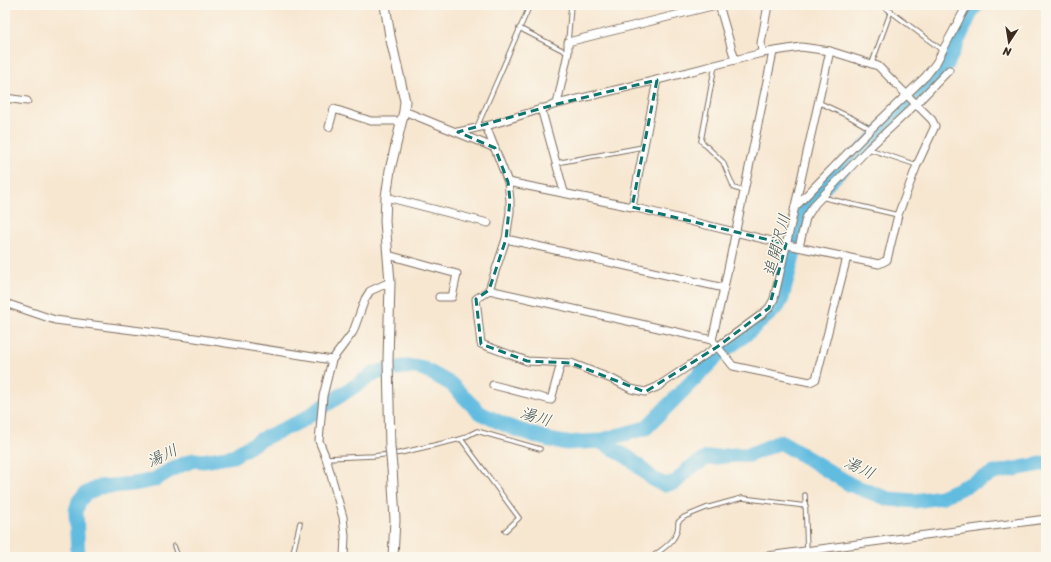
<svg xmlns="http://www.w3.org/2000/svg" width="1051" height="562" viewBox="0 0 1051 562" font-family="Sriracha,'Klee One',sans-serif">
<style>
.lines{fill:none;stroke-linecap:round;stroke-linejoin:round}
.river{stroke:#62bce0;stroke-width:15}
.service-casing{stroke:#7d6c5d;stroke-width:5.5}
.minor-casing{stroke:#7d6c5d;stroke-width:9}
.tertiary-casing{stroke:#7d6c5d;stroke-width:11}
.service{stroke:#fff;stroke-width:3.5}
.minor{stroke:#fff;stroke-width:7}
.tertiary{stroke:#fff;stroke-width:9}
.tertiary-bridge-casing{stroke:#7d6c5d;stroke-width:11;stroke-linecap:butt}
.tertiary-bridge{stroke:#fff;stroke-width:9}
.marked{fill:none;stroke:#0f766e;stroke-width:3;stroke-dasharray:8 5;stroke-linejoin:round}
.labels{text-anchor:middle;stroke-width:3;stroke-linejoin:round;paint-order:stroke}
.water-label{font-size:16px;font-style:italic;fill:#475658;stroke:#fbf7ec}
</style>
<rect width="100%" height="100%" fill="#fbf7ec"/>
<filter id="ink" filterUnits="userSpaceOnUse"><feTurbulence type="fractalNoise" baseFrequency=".025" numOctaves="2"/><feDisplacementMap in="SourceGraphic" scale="8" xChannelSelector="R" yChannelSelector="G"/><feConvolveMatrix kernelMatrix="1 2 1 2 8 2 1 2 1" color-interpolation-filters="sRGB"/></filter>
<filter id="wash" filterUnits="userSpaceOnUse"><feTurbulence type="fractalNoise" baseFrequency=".012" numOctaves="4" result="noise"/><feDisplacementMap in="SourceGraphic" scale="16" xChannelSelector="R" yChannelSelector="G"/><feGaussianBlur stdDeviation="0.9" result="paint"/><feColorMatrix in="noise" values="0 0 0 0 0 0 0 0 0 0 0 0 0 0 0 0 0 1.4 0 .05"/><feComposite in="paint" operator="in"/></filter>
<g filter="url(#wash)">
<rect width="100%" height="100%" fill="#f7e7d1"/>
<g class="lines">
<g class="river">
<path d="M599,441L629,458L653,479L665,485L676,482L688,469L707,458L735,455H749L780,442L809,459L851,485L889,499L915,501L941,497L994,473L1046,463"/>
<path d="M78,557L76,511L79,501L85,494L99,487L134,484L154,480L176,467L194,460L203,461L233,456L260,440L301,421L375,373L402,367H415L424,369L451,384L480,413L512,428L550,440L566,443L599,441L646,428L717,356L745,335L778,306L782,298L796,244L799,223L805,208L815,196L935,78L947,64L972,10L977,5"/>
</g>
</g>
</g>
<g filter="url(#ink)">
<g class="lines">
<defs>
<g id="service">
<path d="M882,5L942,50"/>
<path d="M519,28L568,53"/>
<path d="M568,42L571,5"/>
<path d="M872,63L891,11"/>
<path d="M715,65L701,141L723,162L734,188L744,191"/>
<path d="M818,102L852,118L871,129"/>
<path d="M477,127L530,5"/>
<path d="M869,149L917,165"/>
<path d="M556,163L643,147"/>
<path d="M821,197L898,215"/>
<path d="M461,439L519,518L505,531"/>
<path d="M326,458L373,456L400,453L461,439L477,431L540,449"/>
<path d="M805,495L807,551"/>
<path d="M174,546L178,557"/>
<path d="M292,557L300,523"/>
<path d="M652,557C665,547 679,540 678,522L684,517L706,508L742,498L806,506"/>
</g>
<g id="minor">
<path d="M719,5L735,60"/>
<path d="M773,52L724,288L712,340L733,366L810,382L816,379L847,257"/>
<path d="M762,53L761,43L768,5"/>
<path d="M5,98L27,101"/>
<path d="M557,104L568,53V42L716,5"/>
<path d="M541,108L564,192"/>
<path d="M404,111L495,148"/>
<path d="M486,126L508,182L510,200V212L506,239L489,290L476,299L481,344L527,361L571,363L614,380L631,389L645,392L657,387L717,347L761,315L769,308L774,299L830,51"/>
<path d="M329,127L334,109L371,121H402"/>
<path d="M458,132L490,125L557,104L657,80L762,53L801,47L830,51L878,66L932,120L935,126L917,165L898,215L887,260L879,264L788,245L632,207L508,182"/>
<path d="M386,197L488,223"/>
<path d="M632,207L657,80"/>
<path d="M795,207L871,129L926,76L936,63L967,5"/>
<path d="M506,239L724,288"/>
<path d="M799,247L806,218L815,204L869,148L916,104L949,70"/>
<path d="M388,255L457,274L452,297H439"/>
<path d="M489,290L712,340"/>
<path d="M5,303L55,320L195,338L332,360"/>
<path d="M493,385L551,400L561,363"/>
<path d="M344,557L345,536L343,517L326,458L319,441L323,396L332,360L353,332L365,299L370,291L390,282"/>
<path d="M760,557L1046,519"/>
</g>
<g id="tertiary">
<path d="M385,5L390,36L405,101L404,111L390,170L386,197L385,221L390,282L388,361L390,447"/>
<path d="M392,467L395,520L393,557"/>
</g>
</defs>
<use href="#service" class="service-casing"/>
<use href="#minor" class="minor-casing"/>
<use href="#tertiary" class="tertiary-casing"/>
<use href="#service" class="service"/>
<use href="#minor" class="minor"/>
<use href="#tertiary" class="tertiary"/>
<defs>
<path id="tertiary-bridge" d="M390,447L392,467"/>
</defs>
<use href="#tertiary-bridge" class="tertiary-bridge-casing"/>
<use href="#tertiary-bridge" class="tertiary-bridge"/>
</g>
</g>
<path class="marked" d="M657,80L632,207L786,244L769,308L717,347L645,392L571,363L527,361L481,344L476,299L489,290L506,239L510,200L508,182L495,148L458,132L557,104Z"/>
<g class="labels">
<g class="water-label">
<text transform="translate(776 245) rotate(-75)" y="6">追開沢川</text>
<text transform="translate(536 416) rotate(17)" y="6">湯川</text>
<text transform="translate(162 455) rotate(-25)" y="6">湯川</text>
<text transform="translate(860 467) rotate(26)" y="6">湯川</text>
</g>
</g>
<rect width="1051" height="562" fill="none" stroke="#fbf7ec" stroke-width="20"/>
<g transform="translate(1009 42) rotate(192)" stroke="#fbf7ec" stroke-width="3" paint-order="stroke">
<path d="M0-3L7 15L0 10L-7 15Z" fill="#3b2a1e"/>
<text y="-6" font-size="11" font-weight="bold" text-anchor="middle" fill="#3b2a1e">N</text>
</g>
</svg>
